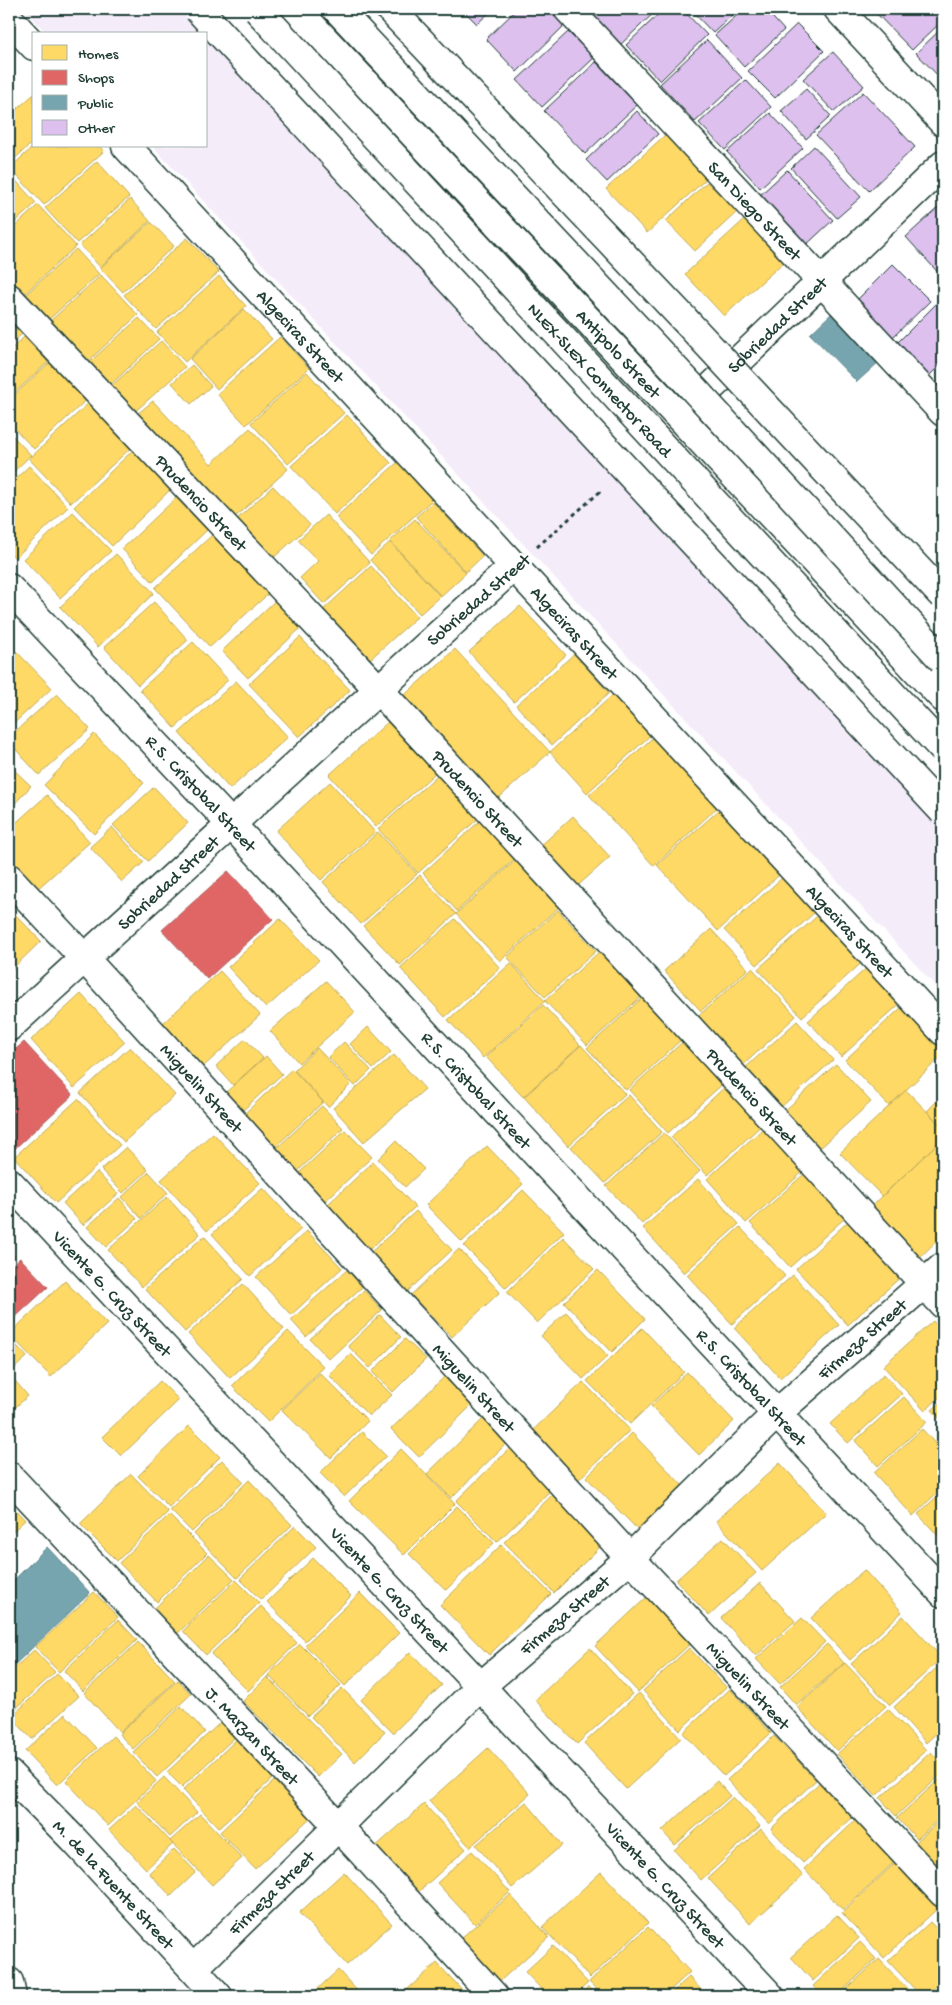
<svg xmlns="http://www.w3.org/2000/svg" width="952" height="2005" viewBox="0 0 952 2005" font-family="'Gochi Hand',sans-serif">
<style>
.built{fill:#f5ecfa}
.homes{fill:#ffd966;stroke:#bcaa57}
.shops{fill:#e06666;stroke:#a65a57}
.public{fill:#76a5af;stroke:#5c868a}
.building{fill:#ddc0ee;stroke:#1f3d34}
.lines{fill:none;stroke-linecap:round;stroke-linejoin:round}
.street-casing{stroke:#1f3d34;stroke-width:31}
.secondary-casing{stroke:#1f3d34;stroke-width:31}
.highway-casing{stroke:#1f3d34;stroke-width:31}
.path{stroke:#1f3d34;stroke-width:3;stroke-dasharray:4 4;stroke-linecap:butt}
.street{stroke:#fff;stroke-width:28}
.secondary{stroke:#fff;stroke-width:28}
.highway{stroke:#fff;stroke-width:28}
.highway-bridge-casing{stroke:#1f3d34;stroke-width:31;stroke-linecap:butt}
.highway-bridge{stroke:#fff;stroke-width:28}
.labels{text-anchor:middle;stroke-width:5;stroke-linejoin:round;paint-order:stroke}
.street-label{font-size:18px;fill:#1f3d34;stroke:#fff}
</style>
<rect width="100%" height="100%" fill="#fff"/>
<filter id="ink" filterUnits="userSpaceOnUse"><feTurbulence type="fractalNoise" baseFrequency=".02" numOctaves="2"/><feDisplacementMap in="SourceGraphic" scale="10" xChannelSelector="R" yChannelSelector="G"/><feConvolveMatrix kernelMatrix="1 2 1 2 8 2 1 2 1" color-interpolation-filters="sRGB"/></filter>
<g filter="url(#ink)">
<path class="built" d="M24,9H191L943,816V994L152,146H206V34H47Z"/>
<g class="homes">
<path d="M34,94V141L9,164V116Z"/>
<path d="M665,135L706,179L647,233L606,189Z"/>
<path d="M34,146H99L104,151L44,205L10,168Z"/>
<path d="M97,161L129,197L77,243L45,208Z"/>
<path d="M9,173L36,203L9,228Z"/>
<path d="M707,182L737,212L695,251L666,221Z"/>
<path d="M130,199L150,221L100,267L80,245Z"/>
<path d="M38,205L76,246L22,296L9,281V232Z"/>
<path d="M746,218L786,260L724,316L685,274Z"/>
<path d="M151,222L174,246L123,292L100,268Z"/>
<path d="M187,238L219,272L156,329L124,295Z"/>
<path d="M76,249L99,274L46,322L23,297Z"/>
<path d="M101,275L138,315L85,364L48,323Z"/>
<path d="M219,276L246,306L185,362L157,332Z"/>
<path d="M244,309L272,339L217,389L190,359Z"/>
<path d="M9,318L23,333L9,346Z"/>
<path d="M139,318L159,339L106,389L85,366Z"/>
<path d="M24,337L48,362L9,398V351Z"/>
<path d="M280,337L309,368L246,425L217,394Z"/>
<path d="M161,341L185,367L131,415L107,390Z"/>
<path d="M50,362L86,400L34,449L9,423V400Z"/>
<path d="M192,365L211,386L191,404L172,383Z"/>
<path d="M307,372L344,413L288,464L251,423Z"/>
<path d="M93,399L135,444L71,503L29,459Z"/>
<path d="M153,401L211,464L250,428L288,469L232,520L136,415Z"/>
<path d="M347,415L391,463L335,514L291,466Z"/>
<path d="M9,432L31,455L9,476Z"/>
<path d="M134,449L172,488L112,546L74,507Z"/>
<path d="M398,462L432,500L371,555L336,517Z"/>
<path d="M29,466L68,507L15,558L9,552V485Z"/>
<path d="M273,486L310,525L270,561L234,522Z"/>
<path d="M176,498L207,530L153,582L122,549Z"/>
<path d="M433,502L483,556L466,572L416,517Z"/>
<path d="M73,512L111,551L60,598L23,559Z"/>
<path d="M326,515L370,563L324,604L300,578L318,561L298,540Z"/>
<path d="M415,519L466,573L441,596L390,541Z"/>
<path d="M212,535L268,594L210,647L155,588Z"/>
<path d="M390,542L440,596L420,614L370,560Z"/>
<path d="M116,554L154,593L98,647L60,607Z"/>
<path d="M371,566L417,617L369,660L323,610Z"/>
<path d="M280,596L306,623L248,678L222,651Z"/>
<path d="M154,602L188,640L138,685L104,647Z"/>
<path d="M520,606L566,655L514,702L469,652Z"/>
<path d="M300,637L350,690L299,737L249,684Z"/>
<path d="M193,642L228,680L175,728L140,690Z"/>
<path d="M14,649L52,688L9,728V653Z"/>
<path d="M455,649L550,752L491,805L396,703Z"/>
<path d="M574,654L609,693L552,745L516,705Z"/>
<path d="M236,681L288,737L230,789L179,733Z"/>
<path d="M617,691L654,732L587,793L550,752Z"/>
<path d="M57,694L90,729L39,775L9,742V737Z"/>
<path d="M388,722L435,773L376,827L329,775Z"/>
<path d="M658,733L722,803L654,866L589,795Z"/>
<path d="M94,734L144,783L94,834L44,785Z"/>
<path d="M9,765L31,786L9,810Z"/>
<path d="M442,771L482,815L418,873L378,829Z"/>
<path d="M330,782L375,832L321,880L276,831Z"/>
<path d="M154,787L188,823L148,861L113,825Z"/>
<path d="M47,795L90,842L35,891L9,861V829Z"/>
<path d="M719,810L779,875L718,931L657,865Z"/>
<path d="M573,816L610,857L573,890L536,850Z"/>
<path d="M483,818L518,856L457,911L423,873Z"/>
<path d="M112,827L144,862L122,882L90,847Z"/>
<path d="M378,832L417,874L361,924L323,882Z"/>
<path d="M518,858L561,905L500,961L456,914Z"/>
<path d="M420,875L456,914L400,965L363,926Z"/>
<path d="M783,877L815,912L757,965L724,930Z"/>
<path d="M9,908L41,941L9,972Z"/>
<path d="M825,909L868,957L802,1017L758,969Z"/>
<path d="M558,910L596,951L545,997L507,957Z"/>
<path d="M280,919L319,960L266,1008L228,967Z"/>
<path d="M455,919L500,968L445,1017L400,968Z"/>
<path d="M711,929L748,969L701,1011L664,971Z"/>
<path d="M600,951L642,996L587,1045L545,1001Z"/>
<path d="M511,963L545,1001L483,1058L448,1020Z"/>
<path d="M870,965L903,1001L841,1057L808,1021Z"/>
<path d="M752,968L796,1016L739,1069L694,1020Z"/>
<path d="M220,971L260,1015L203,1067L162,1024Z"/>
<path d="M326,981L355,1012L299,1063L270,1031Z"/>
<path d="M81,994L125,1042L74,1088L31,1040Z"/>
<path d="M642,998L681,1040L626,1090L587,1048Z"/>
<path d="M543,1005L580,1045L523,1097L486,1057Z"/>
<path d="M904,1005L943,1045V1055L889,1106L845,1060Z"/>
<path d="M797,1021L833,1060L780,1108L744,1069Z"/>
<path d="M368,1027L391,1052L373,1069L350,1044Z"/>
<path d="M245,1039L263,1058L233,1085L216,1066Z"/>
<path d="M686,1039L725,1082L668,1133L629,1090Z"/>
<path d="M344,1042L371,1070L355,1086L328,1057Z"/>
<path d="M581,1045L625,1094L568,1146L524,1097Z"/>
<path d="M130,1047L175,1095L124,1142L80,1093Z"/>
<path d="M317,1048L351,1084L328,1107L294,1070Z"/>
<path d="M394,1055L425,1089L364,1142L333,1108Z"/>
<path d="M266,1056L282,1074L241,1112L224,1094Z"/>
<path d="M836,1064L871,1102L817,1151L782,1113Z"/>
<path d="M292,1069L323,1102L273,1149L242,1116Z"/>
<path d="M727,1085L763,1124L707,1175L671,1137Z"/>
<path d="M906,1090L943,1128V1138L882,1196L840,1153Z"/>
<path d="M629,1095L662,1132L605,1183L571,1147Z"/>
<path d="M943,1095V1128L927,1111Z"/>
<path d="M78,1099L120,1145L56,1203L14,1157Z"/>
<path d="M322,1106L343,1128L298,1171L277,1148Z"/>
<path d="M767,1125L806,1169L746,1223L707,1179Z"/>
<path d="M345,1130L372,1157L323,1203L297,1175Z"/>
<path d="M213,1133L260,1183L207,1231L161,1180Z"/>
<path d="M664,1133L700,1171L642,1224L606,1186Z"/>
<path d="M943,1138V1235L914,1263L865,1213Z"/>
<path d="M396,1141L424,1169L405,1187L378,1159Z"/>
<path d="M487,1146L523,1184L462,1242L426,1205Z"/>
<path d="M126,1147L148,1170L123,1193L101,1170Z"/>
<path d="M373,1162L415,1207L368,1251L326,1206Z"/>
<path d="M97,1172L118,1194L83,1225L63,1203Z"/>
<path d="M149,1172L168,1193L141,1218L122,1197Z"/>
<path d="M804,1174L845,1218L790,1267L750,1223Z"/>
<path d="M698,1179L739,1224L684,1273L643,1228Z"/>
<path d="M263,1188L301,1229L250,1276L212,1234Z"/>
<path d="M523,1190L564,1232L506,1288L464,1246Z"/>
<path d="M167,1197L200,1234L142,1287L108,1250Z"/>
<path d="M119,1198L137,1219L106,1247L87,1227Z"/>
<path d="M416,1211L452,1250L406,1293L369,1254Z"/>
<path d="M853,1217L905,1273L848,1325L796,1269Z"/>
<path d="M740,1227L785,1276L732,1324L687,1275Z"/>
<path d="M307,1231L342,1268L291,1315L256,1277Z"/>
<path d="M204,1236L243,1279L185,1332L145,1289Z"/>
<path d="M563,1237L594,1269L537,1323L507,1292Z"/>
<path d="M9,1249L15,1256L9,1262Z"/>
<path d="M459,1249L500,1292L452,1337L411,1295Z"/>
<path d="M347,1270L362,1287L306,1337L291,1320Z"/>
<path d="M598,1270L645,1319L612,1352L564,1302Z"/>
<path d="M793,1275L839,1325L780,1378L734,1328Z"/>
<path d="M65,1281L107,1324L51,1377L9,1334Z"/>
<path d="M243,1284L284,1329L230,1378L188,1334Z"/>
<path d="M364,1290L382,1310L329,1359L310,1339Z"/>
<path d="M566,1312L608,1356L583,1379L541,1336Z"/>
<path d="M380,1315L401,1337L370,1368L348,1346Z"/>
<path d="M933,1321L943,1333V1394L925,1411L883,1366Z"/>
<path d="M642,1328L684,1372L630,1424L587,1381Z"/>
<path d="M288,1331L324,1367L268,1422L232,1386Z"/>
<path d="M9,1337L27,1357L9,1373Z"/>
<path d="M405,1339L426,1359L393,1392L372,1372Z"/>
<path d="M351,1354L392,1395L369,1416L329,1375Z"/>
<path d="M687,1372L734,1421L699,1455L651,1406Z"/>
<path d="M320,1373L368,1421L331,1458L282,1410Z"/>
<path d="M884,1374L902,1394L848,1443L830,1424Z"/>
<path d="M11,1376L28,1396L9,1413V1378Z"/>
<path d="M444,1377L472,1405L419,1457L391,1429Z"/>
<path d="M160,1381L179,1400L121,1456L102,1437Z"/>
<path d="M583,1382L630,1430L575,1483L528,1435Z"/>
<path d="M904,1397L927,1422L878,1466L855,1441Z"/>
<path d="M943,1400V1422L932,1410Z"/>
<path d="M483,1419L507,1443L451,1498L427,1474Z"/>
<path d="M189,1426L220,1457L169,1507L138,1476Z"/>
<path d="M922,1429L943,1452V1487L913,1516L874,1473Z"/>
<path d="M362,1432L386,1456L344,1497L320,1473Z"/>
<path d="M632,1433L683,1486L638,1530L586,1477Z"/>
<path d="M512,1446L554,1487L497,1542L456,1501Z"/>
<path d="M401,1449L455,1504L404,1555L349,1501Z"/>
<path d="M222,1460L243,1482L192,1532L170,1510Z"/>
<path d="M780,1463L826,1513L762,1571L716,1521Z"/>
<path d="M131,1474L168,1512L117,1561L80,1524Z"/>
<path d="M249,1480L292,1525L237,1578L194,1534Z"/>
<path d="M943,1491V1541L918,1514Z"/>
<path d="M552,1495L602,1545L554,1593L504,1542Z"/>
<path d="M10,1504L25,1520L9,1535V1505Z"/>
<path d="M457,1506L494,1543L446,1590L409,1554Z"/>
<path d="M169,1515L207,1553L157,1602L119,1563Z"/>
<path d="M295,1526L316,1547L261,1600L240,1579Z"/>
<path d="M723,1538L756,1573L709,1616L676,1580Z"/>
<path d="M501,1545L551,1594L489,1655L440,1605Z"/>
<path d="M209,1555L234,1579L178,1633L154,1609Z"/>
<path d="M313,1558L351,1596L305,1641L267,1602Z"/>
<path d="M864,1570L902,1612L850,1660L811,1618Z"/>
<path d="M236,1580L259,1603L206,1655L183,1631Z"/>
<path d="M760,1583L795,1621L756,1656L721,1618Z"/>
<path d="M94,1592L118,1617L59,1672L35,1647Z"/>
<path d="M360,1593L399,1633L345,1686L305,1645Z"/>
<path d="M649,1595L693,1641L638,1692L595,1646Z"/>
<path d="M261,1606L297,1643L248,1691L211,1654Z"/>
<path d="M903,1616L942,1658L890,1705L851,1664Z"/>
<path d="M802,1618L825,1642L780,1684L756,1659Z"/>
<path d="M118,1620L137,1640L83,1691L64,1671Z"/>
<path d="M138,1642L175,1681L120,1732L84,1693Z"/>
<path d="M300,1644L341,1685L308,1716L268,1675Z"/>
<path d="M827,1644L844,1663L796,1705L780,1687Z"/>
<path d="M590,1648L632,1694L577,1744L535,1700Z"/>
<path d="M689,1648L726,1687L680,1730L643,1691Z"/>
<path d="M34,1650L55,1672L9,1715V1673Z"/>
<path d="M410,1652L442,1685L393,1733L361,1700Z"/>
<path d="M943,1662V1727L926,1743L894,1707Z"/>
<path d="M845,1663L886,1706L837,1751L797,1707Z"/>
<path d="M57,1674L79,1696L32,1739L11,1717Z"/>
<path d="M267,1677L342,1754L318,1777L243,1701Z"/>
<path d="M178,1680L191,1694L133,1749L119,1734Z"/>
<path d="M342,1688L385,1732L355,1762L311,1717Z"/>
<path d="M730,1689L771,1733L724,1776L683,1733Z"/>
<path d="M639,1693L681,1738L626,1789L584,1743Z"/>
<path d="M181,1706L205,1732L157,1777L133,1752Z"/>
<path d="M888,1709L926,1750L876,1796L837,1754Z"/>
<path d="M65,1714L97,1748L57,1785L25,1751Z"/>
<path d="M221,1722L235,1737L182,1787L167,1772Z"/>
<path d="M113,1736L156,1781L108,1826L66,1781Z"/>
<path d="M774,1736L816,1780L769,1824L727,1780Z"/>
<path d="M237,1739L273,1778L219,1828L183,1790Z"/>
<path d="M488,1748L530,1794L470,1847L429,1801Z"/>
<path d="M931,1752L943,1765V1773L896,1816L880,1798Z"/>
<path d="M943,1776V1815L917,1839L897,1818Z"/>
<path d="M164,1777L197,1812L170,1837L137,1802Z"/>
<path d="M274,1781L310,1818L255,1869L220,1832Z"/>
<path d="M717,1781L730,1796L675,1845L662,1831Z"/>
<path d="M820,1782L853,1817L803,1863L771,1829Z"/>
<path d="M733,1797L760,1826L701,1880L674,1850Z"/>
<path d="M526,1802L562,1845L512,1888L476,1845Z"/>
<path d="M424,1804L466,1849L416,1894L374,1848Z"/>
<path d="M136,1805L173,1844L146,1869L109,1830Z"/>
<path d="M200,1814L242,1858L212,1885L170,1841Z"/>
<path d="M943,1817V1876L914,1844Z"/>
<path d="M856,1820L894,1862L843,1910L804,1869Z"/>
<path d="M761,1829L803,1876L750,1924L708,1878Z"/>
<path d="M174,1849L196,1872L171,1896L149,1873Z"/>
<path d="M472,1851L510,1892L475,1924L437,1883Z"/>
<path d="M895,1863L938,1908L884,1958L842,1913Z"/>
<path d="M344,1872L392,1924L347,1965L299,1913Z"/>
<path d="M601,1872L648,1923L590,1978L542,1927Z"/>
<path d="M510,1895L549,1937L500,1981L461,1938Z"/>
<path d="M837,1915L859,1938L813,1981L791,1957Z"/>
<path d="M930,1922L943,1936V1980L925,1996H921L888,1961Z"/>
<path d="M648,1927L690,1972L664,1996H603L589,1982Z"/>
<path d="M860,1942L876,1959L837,1996H822L813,1986Z"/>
<path d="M553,1946L588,1983L574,1996H548L525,1972Z"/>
<path d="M879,1959L914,1996H839Z"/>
<path d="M437,1963L468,1996H400Z"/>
<path d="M338,1970L362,1996H310Z"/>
<path d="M689,1977L707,1996H668Z"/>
<path d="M943,1985V1996H931Z"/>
<path d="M588,1987L597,1996H578Z"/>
</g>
<g class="shops">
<path d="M228,871L273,919L207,979L162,930Z"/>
<path d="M24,1042L73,1095L12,1151L9,1148V1055Z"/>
<path d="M20,1258L48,1287L9,1323V1268Z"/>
</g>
<g class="public">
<path d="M833,312L881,360L857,382L810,334Z"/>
<path d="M47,1547L90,1593L9,1670V1585Z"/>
</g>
<g class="building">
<path d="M462,9H493L477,24Z"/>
<path d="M517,9H553L567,23L517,72L486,39Z"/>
<path d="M586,9H658L620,45Z"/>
<path d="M664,9H682L707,35L660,81L626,45Z"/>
<path d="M690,9H739L713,33Z"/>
<path d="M744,9H765L784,30L744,67L715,35Z"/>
<path d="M872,9H943V20L912,50Z"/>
<path d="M797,24L824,51L775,98L748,71Z"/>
<path d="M943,27V81L916,53Z"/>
<path d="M568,32L594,58L542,107L517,80Z"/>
<path d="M707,40L742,78L695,122L660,84Z"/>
<path d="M833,52L864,86L834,112L803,79Z"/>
<path d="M596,62L637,105L585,154L544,111Z"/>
<path d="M746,80L771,107L725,150L699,123Z"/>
<path d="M806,89L831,116L806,139L781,111Z"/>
<path d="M863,92L915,147L869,191L816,135Z"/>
<path d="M637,111L658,134L607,182L586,160Z"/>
<path d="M770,113L803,148L760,188L727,152Z"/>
<path d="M814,146L861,197L837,218L791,168Z"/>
<path d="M787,170L833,220L804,247L758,197Z"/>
<path d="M943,203V278L906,237Z"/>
<path d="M893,264L930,301L892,338L856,301Z"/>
<path d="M942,298L943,362L927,378L895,345Z"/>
</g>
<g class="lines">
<defs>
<g id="street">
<path id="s1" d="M568,9L943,412"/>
<path d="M838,9L943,122"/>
<path d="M9,19L34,46"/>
<path id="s2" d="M126,146L943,1031"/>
<path id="s3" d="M9,298L378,689L943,1304"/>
<path id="s4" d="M680,417L943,165"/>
<path id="s5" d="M9,588L231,824L943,1593"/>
<path id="s6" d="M9,878L84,958L630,1558L943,1893"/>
<path id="s7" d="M9,1027L513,567"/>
<path id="s8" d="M9,1476L338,1826L494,1996"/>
<path id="s9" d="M194,1968L481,1686L630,1558L776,1414L943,1267"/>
<path d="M9,1982L12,1996"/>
</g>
<g id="secondary">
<path id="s10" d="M296,9L943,698"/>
<path id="s11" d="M9,1182L770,1996"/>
<path id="s12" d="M9,1774L74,1840L218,1996"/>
</g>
<path id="highway" d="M390,9L684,319"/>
</defs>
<use href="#street" class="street-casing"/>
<use href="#secondary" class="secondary-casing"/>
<use href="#highway" class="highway-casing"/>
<path class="path" d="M537,547L602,490"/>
<use href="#street" class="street"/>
<use href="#secondary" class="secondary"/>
<use href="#highway" class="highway"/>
<defs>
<g id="highway-bridge">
<path d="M198,9L943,811"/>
<path id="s13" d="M257,9L943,749"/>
<path d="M337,9L691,386L943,660"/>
<path d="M684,319L943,596"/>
</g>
</defs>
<use href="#highway-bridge" class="highway-bridge-casing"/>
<use href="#highway-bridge" class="highway-bridge"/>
</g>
</g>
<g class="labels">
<g class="street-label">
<text dy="6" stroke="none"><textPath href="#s1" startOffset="275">San Diego Street</textPath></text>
<text dy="6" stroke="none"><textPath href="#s4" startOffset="134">Sobriedad Street</textPath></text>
<text dy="6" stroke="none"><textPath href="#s2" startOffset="258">Algeciras Street</textPath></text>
<text dy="6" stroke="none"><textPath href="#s10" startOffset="472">Antipolo Street</textPath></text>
<text dy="6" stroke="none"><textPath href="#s13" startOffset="505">NLEX-SLEX Connector Road</textPath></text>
<text dy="6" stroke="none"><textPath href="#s3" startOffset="281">Prudencio Street</textPath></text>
<text transform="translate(478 599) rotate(-41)" y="6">Sobriedad Street</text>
<text dy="6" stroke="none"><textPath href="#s2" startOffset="662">Algeciras Street</textPath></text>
<text dy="6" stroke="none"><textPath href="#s5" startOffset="281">R.S. Cristobal Street</textPath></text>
<text dy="6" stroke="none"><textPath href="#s3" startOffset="686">Prudencio Street</textPath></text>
<text dy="6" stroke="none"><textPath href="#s7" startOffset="215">Sobriedad Street</textPath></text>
<text dy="6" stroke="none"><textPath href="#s2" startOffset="1068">Algeciras Street</textPath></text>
<text dy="6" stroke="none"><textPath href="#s6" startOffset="285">Miguelin Street</textPath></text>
<text dy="6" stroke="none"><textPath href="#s5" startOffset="686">R.S. Cristobal Street</textPath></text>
<text dy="6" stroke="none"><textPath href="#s3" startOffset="1091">Prudencio Street</textPath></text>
<text dy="6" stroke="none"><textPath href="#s11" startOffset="152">Vicente G. Cruz Street</textPath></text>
<text dy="6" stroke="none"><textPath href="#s9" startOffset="918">Firmeza Street</textPath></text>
<text dy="6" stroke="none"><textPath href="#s6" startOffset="690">Miguelin Street</textPath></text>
<text dy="6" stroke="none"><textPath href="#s5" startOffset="1091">R.S. Cristobal Street</textPath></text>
<text dy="6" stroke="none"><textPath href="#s11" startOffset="558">Vicente G. Cruz Street</textPath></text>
<text dy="6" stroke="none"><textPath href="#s9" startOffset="512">Firmeza Street</textPath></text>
<text dy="6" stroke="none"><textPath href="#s6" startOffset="1095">Miguelin Street</textPath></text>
<text dy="6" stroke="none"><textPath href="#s8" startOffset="356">J. Marzan Street</textPath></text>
<text dy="6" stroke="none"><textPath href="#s12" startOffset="152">M. de la Fuente Street</textPath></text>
<text dy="6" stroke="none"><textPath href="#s11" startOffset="962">Vicente G. Cruz Street</textPath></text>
<text dy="6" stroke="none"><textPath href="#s9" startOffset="108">Firmeza Street</textPath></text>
</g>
</g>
<rect width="952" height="2005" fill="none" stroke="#fff" stroke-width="30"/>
<rect x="15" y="15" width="922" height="1975" fill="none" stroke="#1f3d34" stroke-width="2" filter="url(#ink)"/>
<rect x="32" y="32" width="175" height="115" fill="#ffffff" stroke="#a5b1ae"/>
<rect x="42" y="45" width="25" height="15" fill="#ffd966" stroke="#a5b1ae"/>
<text x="78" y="58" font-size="15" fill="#1f3d34">Homes</text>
<rect x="42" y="70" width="25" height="15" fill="#e06666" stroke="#a5b1ae"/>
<text x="78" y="82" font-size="15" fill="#1f3d34">Shops</text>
<rect x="42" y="95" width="25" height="15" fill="#76a5af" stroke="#a5b1ae"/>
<text x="78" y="108" font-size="15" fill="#1f3d34">Public</text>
<rect x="42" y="120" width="25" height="15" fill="#ddc0ee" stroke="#a5b1ae"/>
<text x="78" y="132" font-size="15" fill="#1f3d34">Other</text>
</svg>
